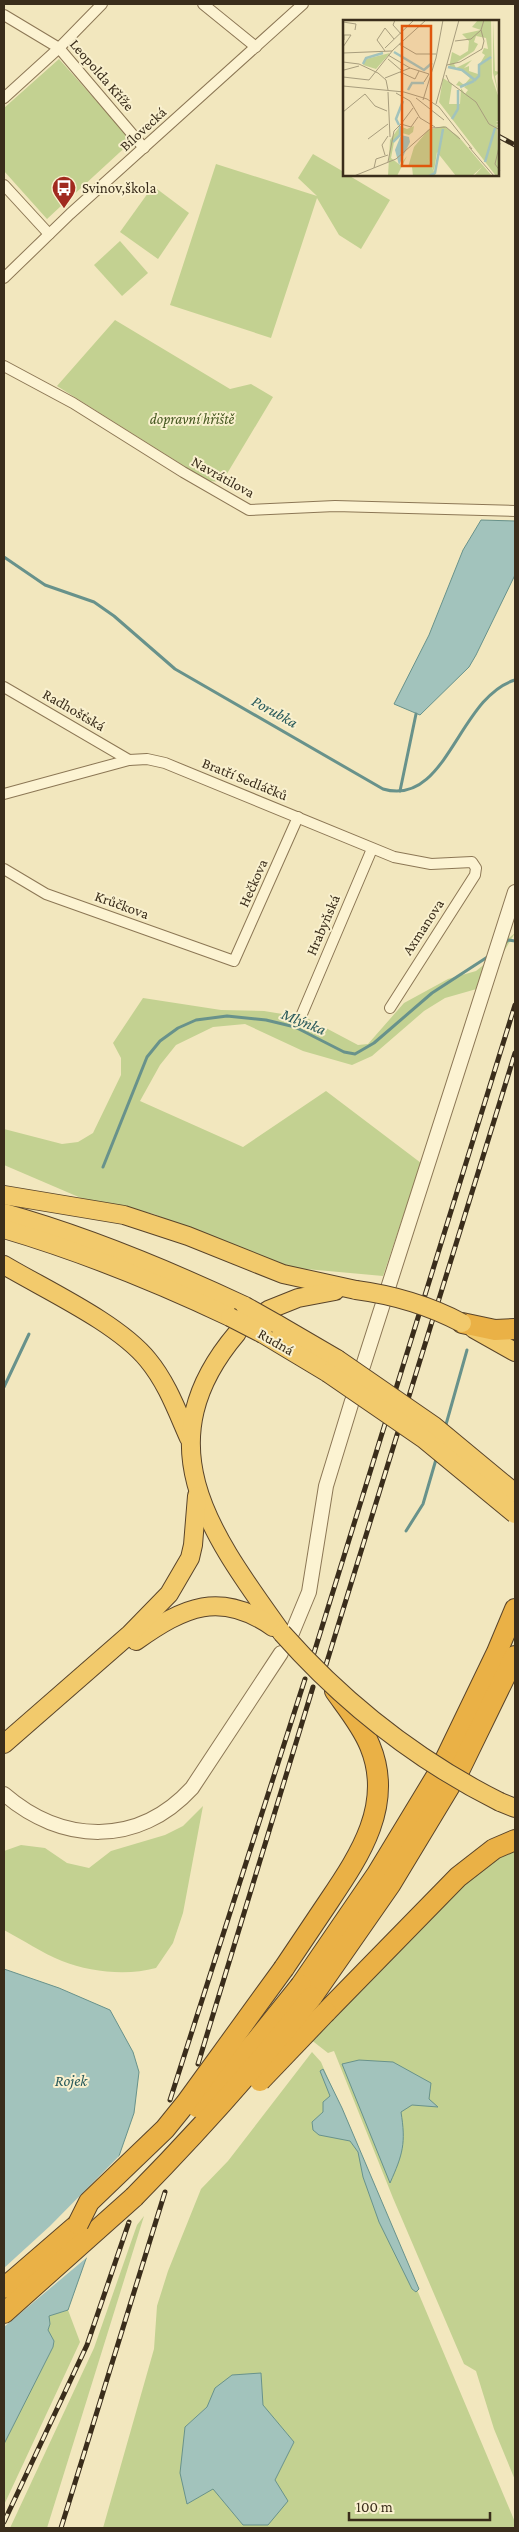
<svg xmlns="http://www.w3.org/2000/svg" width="519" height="2532" viewBox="0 0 519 2532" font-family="'Crimson Pro',serif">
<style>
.green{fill:#c3d191;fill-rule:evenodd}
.water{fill:#a2c3bc;stroke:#68928b}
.pier{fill:#f2e7be}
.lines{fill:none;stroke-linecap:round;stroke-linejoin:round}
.stream{stroke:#68928b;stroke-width:3}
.minor-casing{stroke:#8c7755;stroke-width:12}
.tertiary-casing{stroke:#8c7755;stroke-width:16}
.trunk-casing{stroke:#59442a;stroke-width:20}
.motorway-casing{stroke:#59442a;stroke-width:22}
.minor{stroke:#fcf3d2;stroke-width:10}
.tertiary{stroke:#fcf3d2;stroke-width:14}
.trunk{stroke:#f2ca6c;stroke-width:18}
.motorway{stroke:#eab146;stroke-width:20}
.rail-casing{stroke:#3a2d1b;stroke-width:5}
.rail{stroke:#f9f0ce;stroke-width:3;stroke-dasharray:9;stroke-linecap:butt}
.trunk-bridge-casing{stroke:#59442a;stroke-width:20;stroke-linecap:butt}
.motorway-bridge-casing{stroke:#59442a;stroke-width:22;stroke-linecap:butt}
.trunk-bridge{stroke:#f2ca6c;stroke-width:18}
.motorway-bridge{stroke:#eab146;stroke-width:20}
.labels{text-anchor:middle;stroke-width:4;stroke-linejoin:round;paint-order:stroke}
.street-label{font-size:15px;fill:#3a2d1b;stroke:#f9f0ce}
.poi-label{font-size:15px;fill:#3a2d1b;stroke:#f9f0ce;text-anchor:start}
.park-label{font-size:15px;font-style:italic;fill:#455820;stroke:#f9f0ce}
.water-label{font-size:16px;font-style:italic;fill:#295a5b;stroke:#f9f0ce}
.inset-river{fill:none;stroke:#a2c3bc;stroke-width:2.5}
.inset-road{fill:none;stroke:#a89d7d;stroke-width:1}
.view{fill:#df570d;fill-opacity:0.15;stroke:#df570d;stroke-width:2.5}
.inset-edge{fill:none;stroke:#3a2d1b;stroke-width:2.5}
</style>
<rect width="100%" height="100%" fill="#f2e7be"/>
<g class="green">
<path d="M59,59L132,141L69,199H64L61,206L47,219L4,171V108Z"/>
<path d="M313,154L344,172V175H348L390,200L361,249L339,235L317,198L271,338L170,305L216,164L317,196L298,178Z"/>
<path d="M153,186L189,213L158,259L120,232Z"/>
<path d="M120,241L148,273L122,296L94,265Z"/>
<path d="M115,320L230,389L251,384L273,397L222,482L208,481L57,386Z"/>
<path d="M515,933L494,968V984L445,998L424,1011L372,1056L352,1065L303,1051L245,1024L213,1027L176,1045L160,1065L140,1101L243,1147L326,1091L421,1163L383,1276L284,1267L225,1245L154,1214L81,1198L4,1165V1129L62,1144L78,1142L93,1133L121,1075V1058L113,1043L143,998L221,1010L264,1011L307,1018L358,1045L368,1044L404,1003L448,979L476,971L496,955L503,943Z"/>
<path d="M203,1806L183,1913L173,1943L156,1968C127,1976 90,1972 62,1961C42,1953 23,1940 4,1930V1851L21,1845L45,1848L67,1863L89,1868L111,1851L165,1835L183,1826Z"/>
<path d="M515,1840V2480L494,2429L476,2371L464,2364L393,2198L334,2051L328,2053L310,2039L425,1910Z"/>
<path d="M312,2052L321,2062L515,2522V2528H103L154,2349L157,2306L168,2271L201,2189L228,2161ZM261,2373L262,2405L294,2442L275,2480L243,2525L213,2488L187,2504L185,2427L207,2407Z"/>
<path d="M144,2216L47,2528H10L94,2348L137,2225Z"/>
<path d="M68,2310L80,2342L4,2505V2444L53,2347L54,2341L48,2330L50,2324L49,2316Z"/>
</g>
<g class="water">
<path d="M481,520L515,521V575L476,655L469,667L420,715L394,704L429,635L463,550Z"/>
<path d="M4,1969L59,1988L110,2010L133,2052L139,2072L134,2113L111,2179L100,2197V2219L68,2310L49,2316L50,2324L48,2330L54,2341L53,2347L4,2444Z"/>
<path d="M359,2060L393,2062L431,2083L429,2099L438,2107L412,2105L401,2112C406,2143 403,2154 390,2183L342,2064Z"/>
<path d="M323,2069L342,2108L419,2289L416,2292L412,2289L379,2222L363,2177L358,2152L350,2141L319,2135L313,2130L312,2122L323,2112V2102L330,2096L320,2071Z"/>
<path d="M261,2373L263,2405L294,2442L275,2480L288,2501L268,2525H243L213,2489L187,2504L180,2473L185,2427L207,2407L215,2388L232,2375Z"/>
</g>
<path class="pier" d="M125,2150L113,2180L102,2198L103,2219L91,2254L4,2327V2268L50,2226Z"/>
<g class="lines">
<g class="stream">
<path d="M4,557L45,585L94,602L114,616L175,669L383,789C447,808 458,697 515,680"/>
<path d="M400,791L416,714"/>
<path d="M504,944L508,940L515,941"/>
<path d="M103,1167L147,1057L160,1041L178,1028L196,1020L227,1016L266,1020L295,1027L344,1052L355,1054L374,1043L432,993L489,956"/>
<path d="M4,1387L29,1334"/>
<path d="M445,1428L467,1350"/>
<path d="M406,1531L423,1504L437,1456"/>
</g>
<defs>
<g id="minor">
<path d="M203,4L256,47"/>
<path d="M4,15L59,48L144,148"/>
<path d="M4,98L59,48L102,4"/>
<path d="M4,185L49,234"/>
<path d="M4,278L70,214L303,4"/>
<path d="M4,366L73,403L183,472L249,510L335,506L515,511"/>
<path d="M4,687L129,760"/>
<path d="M4,794L129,760L147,759L165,763L394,857L431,864L472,862L476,868L475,875L390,1008"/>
<path d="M4,869L46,894L234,961L298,817"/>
<path d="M302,1014L372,849"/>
</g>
<g id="tertiary">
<path d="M363,1366L515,892"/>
<path d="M292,1633L309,1592L326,1486L352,1401"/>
<path d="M4,1794C62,1844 138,1847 192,1788L281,1653"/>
</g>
<g id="trunk">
<path d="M4,1195L124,1215L188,1236L283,1274L356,1290"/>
<path d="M4,1213C87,1236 166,1269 245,1306"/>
<path d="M4,1229C82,1252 156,1282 230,1317"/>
<path d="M4,1265C46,1290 118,1323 148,1360C167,1383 177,1411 189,1438"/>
<path d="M268,1310L298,1298L335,1291"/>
<path d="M277,1324L337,1359"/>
<path d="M474,1329L515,1352"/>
<path d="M237,1333C142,1445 212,1535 282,1633"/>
<path d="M263,1334L328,1373"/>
<path d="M136,1641C184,1607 220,1590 273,1627"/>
<path d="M4,1744L130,1634L169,1594L190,1558L193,1545L197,1496"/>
<path d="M500,1802L515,1808"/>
</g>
<g id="motorway">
<path d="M462,1323L495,1330L515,1329"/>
<path d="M444,1762L497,1652L515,1609"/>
<path d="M459,1771L515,1656"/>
<path d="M284,1968C299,1946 314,1923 329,1901C360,1855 394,1804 370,1746C362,1726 347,1708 335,1691"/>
<path d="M301,1985L377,1874L437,1775"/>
<path d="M312,1997L390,1885L451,1784"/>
<path d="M326,2012L458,1877L494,1849L515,1840"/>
<path d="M4,2288L78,2224"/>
<path d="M4,2313L134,2197"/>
</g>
</defs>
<use href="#minor" class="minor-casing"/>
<use href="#tertiary" class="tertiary-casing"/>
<use href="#trunk" class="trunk-casing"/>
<use href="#motorway" class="motorway-casing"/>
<use href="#minor" class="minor"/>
<use href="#tertiary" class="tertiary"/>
<use href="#trunk" class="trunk"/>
<use href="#motorway" class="motorway"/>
<defs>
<g id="rail">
<path d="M498,136L515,145"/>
<path d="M313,1656L515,1005"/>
<path d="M325,1668L515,1053"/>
<path d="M198,2064L313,1687"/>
<path d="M170,2100L305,1679"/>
<path d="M4,2522L87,2345L129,2222"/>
<path d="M61,2528L165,2192"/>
</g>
</defs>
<use href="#rail" class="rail-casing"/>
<use href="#rail" class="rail"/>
<defs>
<g id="trunk-bridge">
<path d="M356,1290C394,1295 428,1305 462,1323"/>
<path d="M245,1306L277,1324"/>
<path d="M230,1317L263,1334"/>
<path d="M337,1359L434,1426L515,1493"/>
<path d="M328,1373L424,1439L515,1514"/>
<path d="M282,1633C344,1703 416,1760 500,1802"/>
</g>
<g id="motorway-bridge">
<path d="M260,2081L326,2012"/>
<path d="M197,2107L256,2041L301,1985"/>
<path d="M134,2197C197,2133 256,2067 312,1997"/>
<path d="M78,2224L89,2202L165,2129L186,2103L284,1968"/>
</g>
</defs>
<use href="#trunk-bridge" class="trunk-bridge-casing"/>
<use href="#motorway-bridge" class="motorway-bridge-casing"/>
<use href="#trunk-bridge" class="trunk-bridge"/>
<use href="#motorway-bridge" class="motorway-bridge"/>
</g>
<defs>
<symbol id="bus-pin" viewBox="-11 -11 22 30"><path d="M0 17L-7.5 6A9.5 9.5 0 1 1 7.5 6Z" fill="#a12a1f" stroke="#f9f0ce"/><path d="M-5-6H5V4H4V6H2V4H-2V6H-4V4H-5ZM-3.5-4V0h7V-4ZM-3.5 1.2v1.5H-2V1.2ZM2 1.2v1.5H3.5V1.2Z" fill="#fff"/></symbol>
</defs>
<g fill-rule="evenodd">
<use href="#bus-pin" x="50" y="174" width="28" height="38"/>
</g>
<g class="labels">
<g class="street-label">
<text transform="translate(102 75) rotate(49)" y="5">Leopolda Kříže</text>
<text transform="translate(143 129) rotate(-43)" y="5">Bílovecká</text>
<text transform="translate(223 477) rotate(29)" y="5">Navrátilova</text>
<text transform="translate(74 710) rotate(30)" y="5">Radhošťská</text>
<text transform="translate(245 779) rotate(22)" y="5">Bratří Sedláčků</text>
<text transform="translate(253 883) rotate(-66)" y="5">Hečkova</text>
<text transform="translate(122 905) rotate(20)" y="5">Krůčkova</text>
<text transform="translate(323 925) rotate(-67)" y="5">Hrabyňská</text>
<text transform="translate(423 927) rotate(-57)" y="5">Axmanova</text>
<text transform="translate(276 1342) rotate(30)" y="5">Rudná</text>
</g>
<g class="poi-label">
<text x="82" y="193">Svinov,škola</text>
</g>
<g class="park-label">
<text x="192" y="424">dopravní hřiště</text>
</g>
<g class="water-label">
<text transform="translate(275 711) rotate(29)" y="6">Porubka</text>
<text transform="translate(304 1021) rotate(22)" y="6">Mlýnka</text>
<text x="71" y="2086">Rojek</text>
</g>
</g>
<g transform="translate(343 20)">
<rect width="156" height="156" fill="#f2e7be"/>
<path d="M135,0H148L149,58L157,81L156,101H153L156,103L153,105L156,106L154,107L156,156H153L96,82L100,58L109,64L106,84H117L118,68L122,74L125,70L121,67L126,64L119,67L113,65L116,61L121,65L127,58L118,50L106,48L109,32L117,36L125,31L126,21L119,14L138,10L129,7ZM133,16L143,18L145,29L141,28L139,33L142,35L135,47V54L126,51V46L121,48L129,40L113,48L111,44L131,31L135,24L131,22ZM150,0L152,51L157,52L152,56L156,77L150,53ZM47,33L33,49L20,45L23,39ZM57,106L64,109L71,106L70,112L66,115L59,113L51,122L48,138L57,145L64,136L54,156H45L47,120ZM101,106L115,116L149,156H131L139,147L129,156H113L94,132L91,151L84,137L93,156H70L69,147H65L71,127L85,110Z" fill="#c3d191" fill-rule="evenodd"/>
<path d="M58,115L66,117L67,122L56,145L52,130Z" fill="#a2c3bc"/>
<path class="inset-river" d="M51,32L81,50L89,43M20,44L23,38L40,33M105,47L119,50L132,60L136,56V45L148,37M117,67L131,61M65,70L69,63H81M109,99L115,89V70M56,105L53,99L60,81M50,122L57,115V106M142,142L152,108M86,156L92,153L100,109"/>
<path class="inset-road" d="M52,0L50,5L59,15M0,2L13,4L12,10M112,21L128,19L138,10M56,24L73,34H93M0,27L8,15H1V20M42,28L71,0M42,31L34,20L42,8L51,19M0,33L49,31M45,35L67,48L86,54L81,62M45,39L59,51M0,42L16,44L35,53L43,60L45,70M104,45L117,42L139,29L141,21L138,10L141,0M1,50L16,46M57,52L72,59L76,51M103,55L106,62L133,82L146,104L157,110M0,57L26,60L50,30L83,0M42,58L67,48M0,66L61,72L84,79L96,87L129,129M45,72L47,117M53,73L67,81L77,98L92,107M73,78L101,100M80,80L93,38L100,0M93,84L116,0M0,92L22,74L32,86L44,91M58,104L70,88M25,119L45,104M157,123L152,144L157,151M126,127L151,156M42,135L39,125L45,116M45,142L51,111L58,104L68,107L75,97M31,148L33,139L45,135M11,156L53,139L88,108L103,107L117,119"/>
<path class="view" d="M59,6H88V146H59Z"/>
<rect width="156" height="156" class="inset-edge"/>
</g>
<rect width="519" height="2532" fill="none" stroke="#3a2d1b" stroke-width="10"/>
<path d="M349 2512v8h141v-8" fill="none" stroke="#3a2d1b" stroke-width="2.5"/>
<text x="356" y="2512" font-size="15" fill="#3a2d1b" stroke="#f9f0ce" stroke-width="4" paint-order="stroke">100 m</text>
</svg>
